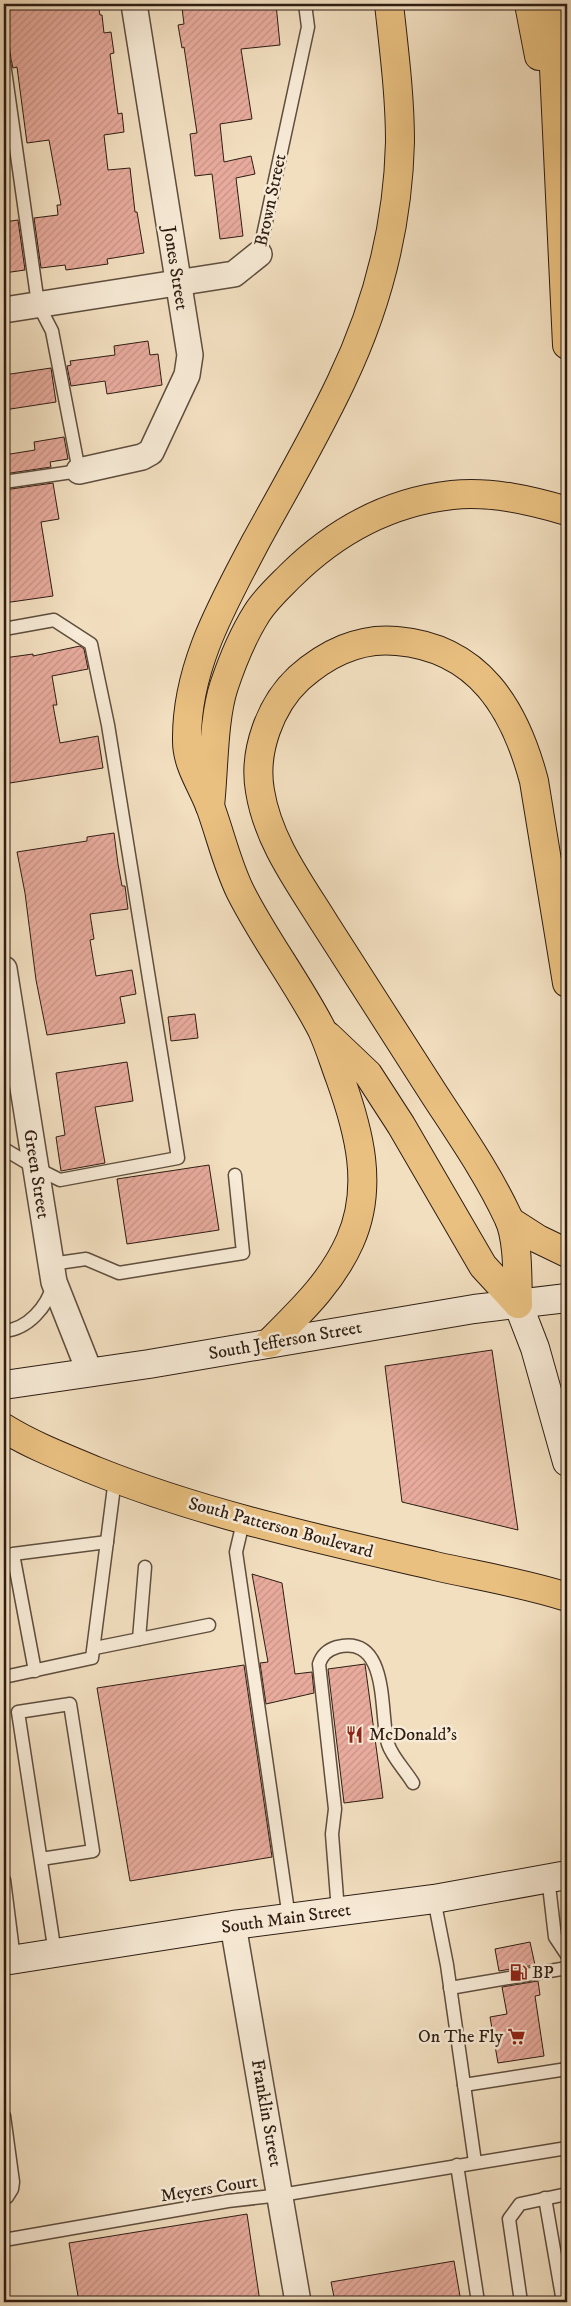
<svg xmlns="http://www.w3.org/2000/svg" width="571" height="2306" viewBox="0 0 571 2306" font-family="'IM FELL DW Pica',serif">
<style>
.building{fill:url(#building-hatch);stroke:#2e1d13}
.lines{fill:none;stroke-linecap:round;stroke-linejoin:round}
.lane-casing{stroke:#5f4e3e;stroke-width:15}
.street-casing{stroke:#5f4e3e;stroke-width:28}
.secondary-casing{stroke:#2e1d13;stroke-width:30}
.primary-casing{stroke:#2e1d13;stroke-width:30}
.highway-casing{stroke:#2e1d13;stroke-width:30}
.lane{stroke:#f7ead6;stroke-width:12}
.street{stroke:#f7ead6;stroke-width:25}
.secondary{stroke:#f7ead6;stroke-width:28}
.primary{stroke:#e9c080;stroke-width:28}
.highway{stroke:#e9c080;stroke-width:28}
.labels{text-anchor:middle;stroke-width:5;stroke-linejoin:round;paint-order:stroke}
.street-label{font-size:18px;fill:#2e1d13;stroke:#f7ead6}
.poi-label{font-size:18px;fill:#2e1d13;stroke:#f7ead6;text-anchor:start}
</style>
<defs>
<pattern id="building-hatch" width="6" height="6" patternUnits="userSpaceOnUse" patternTransform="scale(1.25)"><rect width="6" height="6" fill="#e8ab9d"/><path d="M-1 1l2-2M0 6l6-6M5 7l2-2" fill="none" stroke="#c79386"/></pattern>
</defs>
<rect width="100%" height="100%" fill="#f2dfc0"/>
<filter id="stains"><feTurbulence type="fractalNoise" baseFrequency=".004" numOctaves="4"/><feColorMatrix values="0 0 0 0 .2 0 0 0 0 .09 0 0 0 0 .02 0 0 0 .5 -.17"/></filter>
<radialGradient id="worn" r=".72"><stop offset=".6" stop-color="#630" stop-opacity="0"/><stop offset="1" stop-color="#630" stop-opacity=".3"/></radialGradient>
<g class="building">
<path d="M4,4H98L100,15H102L104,33L111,32L114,53L110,54L118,114L122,113L124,132L104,135L108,170L130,168L135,212H137L144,253L107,259L108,264L66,270L65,265L41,268L34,218L58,215L57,205H61L49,140L27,143L17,67L13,68L11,59Z"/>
<path d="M208,4H276L280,45L241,49L252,119L220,124L224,162L251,156L255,174L236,178L243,236L220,239L212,174L195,176L190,134L197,133L184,47L182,48L178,25L184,24L182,8Z"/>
<path d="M18,220L25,270L4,273V222Z"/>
<path d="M148,341L150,355L158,354L162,385L107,394L105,381L71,386L67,366L71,365L70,361L115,355L114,346Z"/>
<path d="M51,368L56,402L4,410V375Z"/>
<path d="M64,437L68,459L50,462L51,467L4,474V455L35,450L34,442Z"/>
<path d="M53,483L59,519L41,522L53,596L4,603V490Z"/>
<path d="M80,646L84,649L88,669L52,676L57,705H53L60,743L98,736L103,768L10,783L4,752V658L33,654V656Z"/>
<path d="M114,833L118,864L122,886H125L128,909L90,914L94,939L90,940L96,976L132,970L136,994L120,997L125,1023L47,1035L36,980L25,893L17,852L87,841V837Z"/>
<path d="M195,1014L198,1038L171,1041L168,1017Z"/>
<path d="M127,1062L133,1101L95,1107L105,1163L61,1171L56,1137L65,1135L56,1073Z"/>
<path d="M209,1165L219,1230L127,1244L117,1179Z"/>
<path d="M492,1350L518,1530L402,1502L385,1366Z"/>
<path d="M252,1574L282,1583L295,1674L312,1672L314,1693L266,1704L260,1663L268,1662Z"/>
<path d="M365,1664L383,1798L344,1803L328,1669Z"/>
<path d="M244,1665L272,1857L130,1881L97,1688Z"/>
<path d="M530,1942L535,1965L499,1971L495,1949Z"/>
<path d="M538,1981L540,1995L535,1996L544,2056L498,2063L490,2017L507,2014L502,1987Z"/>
<path d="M247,2214L260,2302H79L69,2243Z"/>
<path d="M454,2261L461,2302H335L331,2282Z"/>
</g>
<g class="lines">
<defs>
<g id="lane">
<path d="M4,63L38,304L52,331L79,471L4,482"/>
<path d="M259,254L308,27L305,4"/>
<path d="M4,629L54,620L91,644L108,725L178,1158L60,1180L36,1168L4,1149"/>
<path d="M51,1264L86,1259L119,1273L243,1253L235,1175"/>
<path d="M4,1331C28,1329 47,1307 53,1285"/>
<path d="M244,1518L236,1552L289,1918"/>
<path d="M139,1639L145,1567"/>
<path d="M95,1648L209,1625"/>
<path d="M35,1671L13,1554L107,1542"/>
<path d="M4,1677L92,1658L115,1479"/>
<path d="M41,1859L93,1851L70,1704L18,1712L55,1953"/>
<path d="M548,1877L555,1937L567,1955"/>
<path d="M4,1880L14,1959"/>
<path d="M434,1899L447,1965L475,2162"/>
<path d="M338,1911L332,1834L335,1809L319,1664C322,1655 327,1650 337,1647C391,1634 379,1716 388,1744C392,1757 406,1771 413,1783"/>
<path d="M450,1988L567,1968"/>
<path d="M464,2085L567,2069"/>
<path d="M4,2116L13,2182L12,2189L7,2197L4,2198"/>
<path d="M457,2165L478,2302"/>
<path d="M545,2198L563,2302"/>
<path d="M4,2240L228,2201L281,2195L567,2148"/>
<path d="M521,2302L509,2219L520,2204L567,2194"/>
</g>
<g id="street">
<path d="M4,310L234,274L259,254"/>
<path d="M79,471L142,457L151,452L187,375L190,355L134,4"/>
<path d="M4,969L54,1282L90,1373"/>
<path d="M233,1925L298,2302"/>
</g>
<g id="secondary">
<path d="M518,1304L535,1348L567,1462"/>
<path d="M4,1385L149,1364L474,1309L567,1298"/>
<path d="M4,1961L233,1925L434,1899L567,1875"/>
</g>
<path id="primary" d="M4,1428C33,1446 65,1458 96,1471C203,1514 323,1540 435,1566C479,1576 524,1583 567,1597"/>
<g id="highway">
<path d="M529,4L539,56"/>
<path d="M551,4L567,345"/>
<path d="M210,806C214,770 213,719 224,686C232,662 243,635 257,613C265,600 278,588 289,577C334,532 389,502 452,495C491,491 530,500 567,511"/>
<path d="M328,1036L368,1074L401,1125L483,1266L518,1304"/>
<path d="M510,1221L538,1239L567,1253"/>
<path d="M518,1304C517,1280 519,1239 508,1217C488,1174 460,1134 434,1094C398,1037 361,981 325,924C299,882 268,841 260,791C253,752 270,705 299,678C326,654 360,637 397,641C479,648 515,709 534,781L567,983"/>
<path d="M269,1343C300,1312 332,1282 350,1241C374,1187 359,1131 340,1078C334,1062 329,1045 322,1030C298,983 264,939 240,891C227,864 221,837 211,809C203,786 187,766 187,741C186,668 222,606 255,543C284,490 315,437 341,382C377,307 398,225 400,142C400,96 394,50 389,4"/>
</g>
</defs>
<use href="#lane" class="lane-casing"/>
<use href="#street" class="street-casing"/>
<use href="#secondary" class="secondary-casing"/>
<use href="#primary" class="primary-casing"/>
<use href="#highway" class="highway-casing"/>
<use href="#lane" class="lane"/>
<use href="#street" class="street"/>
<use href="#secondary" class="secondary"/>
<use href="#primary" class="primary"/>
<use href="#highway" class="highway"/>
</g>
<defs>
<symbol id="restaurant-bare" viewBox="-9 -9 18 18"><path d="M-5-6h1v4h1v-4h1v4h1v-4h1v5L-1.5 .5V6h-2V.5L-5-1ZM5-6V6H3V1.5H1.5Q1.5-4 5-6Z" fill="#8f2418" stroke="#f7ead6" stroke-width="2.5" paint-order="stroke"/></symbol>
<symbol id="fuel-bare" viewBox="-9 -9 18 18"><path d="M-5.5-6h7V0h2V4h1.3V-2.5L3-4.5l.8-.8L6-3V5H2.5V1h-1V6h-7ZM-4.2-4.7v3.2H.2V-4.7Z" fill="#8f2418" stroke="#f7ead6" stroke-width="2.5" paint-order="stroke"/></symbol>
<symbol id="supermarket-bare" viewBox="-9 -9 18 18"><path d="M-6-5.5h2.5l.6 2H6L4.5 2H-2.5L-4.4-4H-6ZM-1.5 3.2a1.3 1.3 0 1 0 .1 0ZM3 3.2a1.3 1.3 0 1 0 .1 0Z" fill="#8f2418" stroke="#f7ead6" stroke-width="2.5" paint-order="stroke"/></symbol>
</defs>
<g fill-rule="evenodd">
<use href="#restaurant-bare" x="342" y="1722" width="25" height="25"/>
<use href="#fuel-bare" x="506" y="1960" width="25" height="25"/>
<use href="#supermarket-bare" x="504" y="2024" width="25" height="25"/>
</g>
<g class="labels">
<g class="street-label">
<text transform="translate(270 200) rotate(-78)" y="6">Brown Street</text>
<text transform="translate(176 268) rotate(81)" y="6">Jones Street</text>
<text transform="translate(37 1174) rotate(81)" y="6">Green Street</text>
<text transform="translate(285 1340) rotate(-10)" y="6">South Jefferson Street</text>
<text transform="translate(281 1527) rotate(15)" y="6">South Patterson Boulevard</text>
<text transform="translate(286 1918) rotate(-8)" y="6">South Main Street</text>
<text transform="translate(267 2113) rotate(80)" y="6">Franklin Street</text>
<text transform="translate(209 2188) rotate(-9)" y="6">Meyers Court</text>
</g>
<g class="poi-label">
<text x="369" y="1740">McDonald's</text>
<text x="532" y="1978">BP</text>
<text x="503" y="2042" text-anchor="end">On The Fly</text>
</g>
</g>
<rect width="571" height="2306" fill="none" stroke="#f2dfc0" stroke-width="20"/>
<rect x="5" y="5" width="561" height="2296" fill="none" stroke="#2e1d13" stroke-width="2.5"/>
<rect x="10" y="10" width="551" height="2286" fill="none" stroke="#2e1d13"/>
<rect width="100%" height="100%" filter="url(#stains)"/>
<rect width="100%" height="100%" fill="url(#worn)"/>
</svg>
